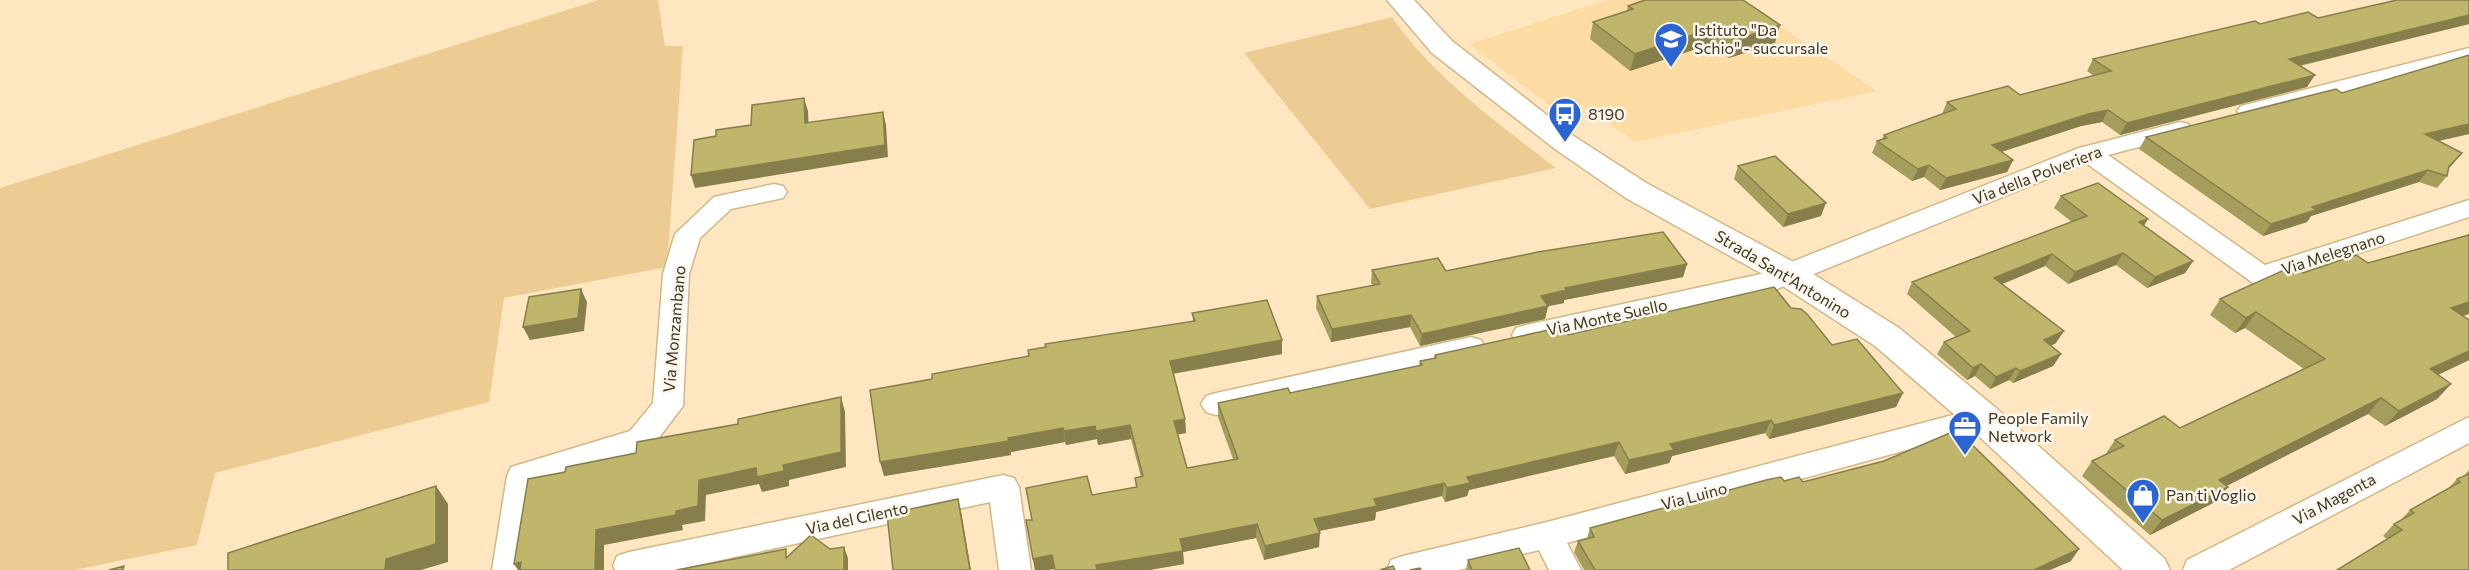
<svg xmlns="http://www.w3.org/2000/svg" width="2469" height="570" viewBox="0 0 2469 570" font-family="Commissioner,sans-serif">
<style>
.built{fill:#fcdca3}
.green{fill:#eccc93}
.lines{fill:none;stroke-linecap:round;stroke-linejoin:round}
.street-casing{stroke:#d2b787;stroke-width:3}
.secondary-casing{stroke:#d2b787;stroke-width:3}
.street{fill:#fff;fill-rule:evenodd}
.secondary{fill:#fff;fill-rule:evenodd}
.wall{fill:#a59d5c}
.shaded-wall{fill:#867f4b}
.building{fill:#c0b66b;stroke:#867f4b;stroke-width:1.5}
.labels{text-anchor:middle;stroke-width:5;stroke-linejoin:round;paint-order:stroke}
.poi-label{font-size:16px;fill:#413623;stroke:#fcf7ed;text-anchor:start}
.street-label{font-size:16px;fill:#413623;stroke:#fcf7ed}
</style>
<rect width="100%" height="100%" fill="#fee7c0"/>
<path class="built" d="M1607,0H1741L1877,91L1635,142L1581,105L1550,106L1469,44Z"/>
<g class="green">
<path d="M599,0H658L665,46H683L667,267L504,298L489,402L215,473L197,545L74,570H0V188Z"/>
<path d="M1392,17C1434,78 1498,123 1556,168L1370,209L1244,53Z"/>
</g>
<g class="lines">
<defs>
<g id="street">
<path d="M2469,48V62L2249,118L2241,116L2237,111L2241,106Z"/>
<path d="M2180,122L2188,124L2192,129L2188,134L2108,155L2265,265L2469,200V217L2262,285L2253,283L2086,163L1777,289L1526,345L1516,342L1512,335L1516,328L1526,325L1761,274L2079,148Z"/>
<path d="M774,184L783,186L787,192L783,198L731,209L700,238L689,274L683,406L651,448L536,484L524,570H492L507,476L511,467L630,431L653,403L663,274L675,234L714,197Z"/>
<path d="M1471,337L1481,340L1485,347L1481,354L1216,415L1206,412L1201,404L1206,396L1216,393Z"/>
<path d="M1983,407L1994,410L1998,418L1994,426L1567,543L1581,570H1549L1539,550L1459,570H1387L1391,560L1403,556L1547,522Z"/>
<path d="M2469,417V443L2229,570H2183L2187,560Z"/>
<path d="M1003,475L1014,478L1019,487L1031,570H999L990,502L674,570H615L613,566L617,556L629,552Z"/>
</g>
<path id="secondary" d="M1387,0H1414L1452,41L1575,137L1648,184L1799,265L1899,328L1996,408L2164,558L2170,570H2123L1970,428L1875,346L1775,281L1626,198L1555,149L1432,53Z"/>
</defs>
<use href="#street" class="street-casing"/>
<use href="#secondary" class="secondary-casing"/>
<use href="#street" class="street"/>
<use href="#secondary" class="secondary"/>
</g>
<g class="wall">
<path d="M1628,6L1775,43L1729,58L1711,44L1630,71L1590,39L1593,22L1627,11Z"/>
<path d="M2318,18L2469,24L2300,66L2307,87L2120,135L2102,122L2081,126L2001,152L2013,160L2007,172L1940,190L1924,177L1912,181L1872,153L1877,141L1882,139L1884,135L1942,114L1947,102L2020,95L2094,76L2087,71L2093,59L2260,24Z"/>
<path d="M2469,55V134L2438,141L2462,153L2448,169L2447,176L2437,188L2419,182L2311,216L2307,222L2263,236L2139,149L2146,137L2342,93Z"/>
<path d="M1738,166L1821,216L1783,227L1734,179Z"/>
<path d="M2061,196L2144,226L2193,261L2185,273L2147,288L2116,265L2068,284L2045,266L2002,284L2056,343L2051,346L2061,354L2053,366L2013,383L2009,380L1990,389L1975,376L1967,380L1937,354L1944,342L1956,337L1907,294L1912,282L2072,222L2054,208Z"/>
<path d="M2469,233V314L2462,316L2469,360L2438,375L2451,384L2437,399L2385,426L2368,414L2226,486L2228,487L2215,502L2150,535L2082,476L2092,461L2105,455L2115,440L2180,428L2304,369L2245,328L2235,333L2210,315L2220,299L2303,273L2368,263L2467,235Z"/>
<path d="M1687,264L1683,277L1564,300V303L1548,306L1545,319L1420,346L1410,327L1331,342L1316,308L1317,296L1373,286L1371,283L1372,270L1446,271Z"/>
<path d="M1791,308L1832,345L1896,407L1769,439L1765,433L1672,456L1669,463L1625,474L1614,456L1469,490L1467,496L1445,502L1442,496L1376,512L1375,520L1319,531V547L1264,560L1256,538L1183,552L1184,564L1149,570H1054V569L1035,570L1026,520H1031L1092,495L1136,487L1135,478L1141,477L1131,439L1098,445L1097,439L1066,445L1065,442L1011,452V455L884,476L932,379L1029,356L1045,347L1193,321L1192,313L1282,354L1173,374L1185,419L1186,433L1178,434L1187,468L1233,459L1218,417V403L1290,393L1419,366L1420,361L1434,358L1435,355L1568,335Z"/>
<path d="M2469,470V570L2387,539L2383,536L2394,524L2400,521L2410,510L2448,489L2457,479L2463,477Z"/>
<path d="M1784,481L1803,482L2071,561L2050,570H1584L1574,552L1578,541L1587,538L1590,528Z"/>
<path d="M1468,560L1530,570H1466Z"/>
</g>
<g class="shaded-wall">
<path d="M2469,15V24L2281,70L2289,59Z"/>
<path d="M1780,25L1775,43L1729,58L1734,41Z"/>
<path d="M1716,27L1711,44L1630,71L1635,54Z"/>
<path d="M2315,75L2307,87L2120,135L2127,123Z"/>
<path d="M804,98L808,111L809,136L805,123Z"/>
<path d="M2108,110L2102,122L2081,126L1986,157L1992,145L2088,114Z"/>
<path d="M883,112L886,125L888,157L695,188L691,175Z"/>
<path d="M2469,124V134L2416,146L2425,134Z"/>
<path d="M2462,153L2452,165L2443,174L2449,166Z"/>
<path d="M2013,160L2007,172L1940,190L1946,178Z"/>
<path d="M1929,165L1924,177L1912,181L1918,169Z"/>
<path d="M2428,170L2419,182L2311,216L2307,222L2263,236L2271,224L2312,207Z"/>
<path d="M1826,203L1821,216L1783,227L1788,214Z"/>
<path d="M2148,219L2141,231L2139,222Z"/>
<path d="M2123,253L2116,265L2068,284L2075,272Z"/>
<path d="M2052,254L2045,266L1988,290L1994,278Z"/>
<path d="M2193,261L2185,273L2147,288L2155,277Z"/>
<path d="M1687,264L1683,277L1564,300V303L1538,308L1541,296L1565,288Z"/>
<path d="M581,289L587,302L584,331L530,340L523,327Z"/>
<path d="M2469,302V314L2437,324L2451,308Z"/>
<path d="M1548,306L1545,319L1420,346L1422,334Z"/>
<path d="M2256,312L2245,328L2235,333L2246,318Z"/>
<path d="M1411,315L1410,327L1331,342L1332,329Z"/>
<path d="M2064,331L2056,343L2037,352L2044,340Z"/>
<path d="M1282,340V354L1170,374V361Z"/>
<path d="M2469,351V360L2416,385L2430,369Z"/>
<path d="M2061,354L2053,366L2013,383L2020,371Z"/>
<path d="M1981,364L1975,376L1967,380L1973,368Z"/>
<path d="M2016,368L2009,380L1990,389L1996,377Z"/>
<path d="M2451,384L2437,399L2385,426L2399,411Z"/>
<path d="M1903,393L1896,407L1769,439L1774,425Z"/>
<path d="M841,397L845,412L846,467L789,480V486L762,492L759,484L706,495L705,521L682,525L683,530L604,545V570H595L596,530L699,480L756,468L783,465Z"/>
<path d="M2381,398L2368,414L2207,496L2219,480Z"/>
<path d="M1185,419L1186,433L1175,435L1174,421Z"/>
<path d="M1771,420L1765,433L1672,456L1669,463L1625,474L1629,460L1670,444Z"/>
<path d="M1130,425L1131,439L1098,445L1096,431Z"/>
<path d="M1095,426L1097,439L1066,445L1064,431Z"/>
<path d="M1063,428L1065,442L1011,452L1008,438Z"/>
<path d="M1009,441L1011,455L884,476L880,462Z"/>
<path d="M1619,442L1614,456L1469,490L1467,496L1445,502L1447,488L1467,477Z"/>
<path d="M1444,483L1442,496L1376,512L1375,520L1313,532L1314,519L1374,499Z"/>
<path d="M436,486L448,504V562L421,570H385L386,559Z"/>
<path d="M2228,487L2215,502L2150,535L2162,520Z"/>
<path d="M958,499L961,511L971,570H970Z"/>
<path d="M1257,524L1256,538L1183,552L1184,564L1149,570H1097L1096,565L1180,539Z"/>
<path d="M1320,533L1319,547L1264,560L1265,546Z"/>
<path d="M844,547L848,558V570H844Z"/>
<path d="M2079,549L2071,561L2050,570H2034Z"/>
<path d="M1052,555L1054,569L1048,570H1035L1033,559Z"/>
<path d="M521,562L526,570H518L514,564Z"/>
</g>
<g class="building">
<path d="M1645,0H1743L1780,25L1734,41L1716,27L1635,54L1593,22L1633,9L1628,6Z"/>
<path d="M2397,0H2469V15L2289,59L2315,75L2127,123L2108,110L2088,114L1992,145L2013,160L1946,178L1929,165L1918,169L1877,141L1887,138L1884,135L1956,109L1947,102L2008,86L2020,95L2111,71L2093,59L2255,21L2260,24L2308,12L2318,18Z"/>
<path d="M2469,55V124L2425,134L2462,153L2449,166L2447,176L2428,170L2312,207L2316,210L2271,224L2146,137L2336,89L2342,93Z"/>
<path d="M804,98L805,123L883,112L885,145L691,175L694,140L716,136V130L751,125L752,105Z"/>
<path d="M1775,156L1826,203L1788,214L1738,166Z"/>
<path d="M2098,183L2148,219L2139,222L2193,261L2155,277L2123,253L2075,272L2052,254L1994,278L2064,331L2044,340L2061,354L2020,371L2016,368L1996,377L1981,364L1973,368L1944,342L1970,331L1912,282L2087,216L2061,196Z"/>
<path d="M1663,232L1687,264L1565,288L1567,290L1541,296L1548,306L1422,334L1411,315L1332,329L1317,296L1380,284L1372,270L1438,258L1446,271L1538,252Z"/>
<path d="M2469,235V302L2451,308L2469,320V351L2430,369L2451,384L2399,411L2381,398L2219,480L2228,487L2162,520L2092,461L2124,446L2115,440L2164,416L2180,428L2325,359L2256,312L2246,318L2220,299L2293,266L2303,273L2356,255L2368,263Z"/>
<path d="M1774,287L1791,308L1801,309L1807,314L1832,345L1857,339L1903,393L1774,425L1771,420L1670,444L1674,450L1629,460L1619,442L1467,477L1470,483L1447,488L1444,483L1374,499L1377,506L1314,519L1320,533L1265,546L1257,524L1180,539L1183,551L1096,565L1097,570H1055L1052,555L1033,559L1026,520H1032L1026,488L1087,476L1092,495L1137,487L1135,478L1143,476L1130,425L1096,431L1095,426L1064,431L1063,428L1008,438L1009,441L880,462L870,390L932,379V374L1029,356L1028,350L1046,347L1045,344L1195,321L1192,313L1267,300L1282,340L1170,361L1185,419L1174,421L1187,468L1238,459L1218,403L1288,388L1290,393L1422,365L1420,361L1436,358L1435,355L1562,327L1568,335Z"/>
<path d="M581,289L578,318L523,327L529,297Z"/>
<path d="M841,397V452L783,465L784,471L757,477L756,468L699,480L698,506L676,511V515L596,530L595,570H520L521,562L514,564L528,479L565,472L566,467L636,453L637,442L738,424V419Z"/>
<path d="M1957,430L2079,549L2034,570H1595L1578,541L1594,537L1590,528L1766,480L1781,477L1784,481L1799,477L1803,482L1884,461Z"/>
<path d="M2469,474V570H2337L2402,530L2394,524L2414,513L2410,510L2460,482L2457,479Z"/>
<path d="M436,486V544L386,559L385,570H228V553Z"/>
<path d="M958,499L970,570H893L887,514Z"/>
<path d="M811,535L830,549L844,547V570H677L786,549V558Z"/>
<path d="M1519,548L1530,570H1472L1468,560Z"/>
<path d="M124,566L123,570H109Z"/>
<path d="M1393,566L1395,570H1380Z"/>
<path d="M1420,568L1421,570H1410Z"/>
</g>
<defs>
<symbol id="school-pin" viewBox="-11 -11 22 30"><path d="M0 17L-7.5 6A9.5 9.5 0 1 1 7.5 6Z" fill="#2b65d3" stroke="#fcf7ed"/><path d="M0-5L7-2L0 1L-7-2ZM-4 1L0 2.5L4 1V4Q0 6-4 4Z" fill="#fff"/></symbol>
<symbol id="bus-pin" viewBox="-11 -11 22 30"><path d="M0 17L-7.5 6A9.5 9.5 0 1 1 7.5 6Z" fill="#2b65d3" stroke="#fcf7ed"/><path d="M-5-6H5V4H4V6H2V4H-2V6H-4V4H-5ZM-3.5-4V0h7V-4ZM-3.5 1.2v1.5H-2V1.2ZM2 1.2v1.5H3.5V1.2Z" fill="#fff"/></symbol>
<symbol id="office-pin" viewBox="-11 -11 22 30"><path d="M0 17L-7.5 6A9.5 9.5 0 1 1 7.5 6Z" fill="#2b65d3" stroke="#fcf7ed"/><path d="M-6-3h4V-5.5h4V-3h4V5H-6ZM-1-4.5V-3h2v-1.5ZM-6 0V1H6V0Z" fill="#fff"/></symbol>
<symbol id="shop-pin" viewBox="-11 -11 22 30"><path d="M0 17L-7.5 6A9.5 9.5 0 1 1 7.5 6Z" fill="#2b65d3" stroke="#fcf7ed"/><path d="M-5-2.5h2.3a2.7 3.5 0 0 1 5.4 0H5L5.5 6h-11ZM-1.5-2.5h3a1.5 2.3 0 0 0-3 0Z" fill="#fff"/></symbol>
</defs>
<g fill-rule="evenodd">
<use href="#school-pin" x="1652" y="20" width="38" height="52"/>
<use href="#bus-pin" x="1546" y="95" width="38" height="52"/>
<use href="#office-pin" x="1946" y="408" width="38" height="52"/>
<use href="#shop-pin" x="2124" y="476" width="38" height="52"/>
</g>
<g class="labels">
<g class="poi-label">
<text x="1694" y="36">Istituto "Da<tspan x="1694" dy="18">Schio" - succursale</tspan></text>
<text x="1588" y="120">8190</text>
<text x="1988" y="424">People Family<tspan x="1988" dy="18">Network</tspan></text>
<text x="2166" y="501">Pan ti Voglio</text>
</g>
<g class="street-label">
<text transform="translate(2037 175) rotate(-21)" y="6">Via della Polveriera</text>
<text transform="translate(2333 253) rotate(-18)" y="6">Via Melegnano</text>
<text transform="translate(1783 274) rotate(31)" y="6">Strada Sant'Antonino</text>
<text transform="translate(1607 317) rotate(-12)" y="6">Via Monte Suello</text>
<text transform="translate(674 329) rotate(-85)" y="6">Via Monzambano</text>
<text transform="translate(1694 496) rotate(-15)" y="6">Via Luino</text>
<text transform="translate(2334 499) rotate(-28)" y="6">Via Magenta</text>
<text transform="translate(857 518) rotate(-12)" y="6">Via del Cilento</text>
</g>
</g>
</svg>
